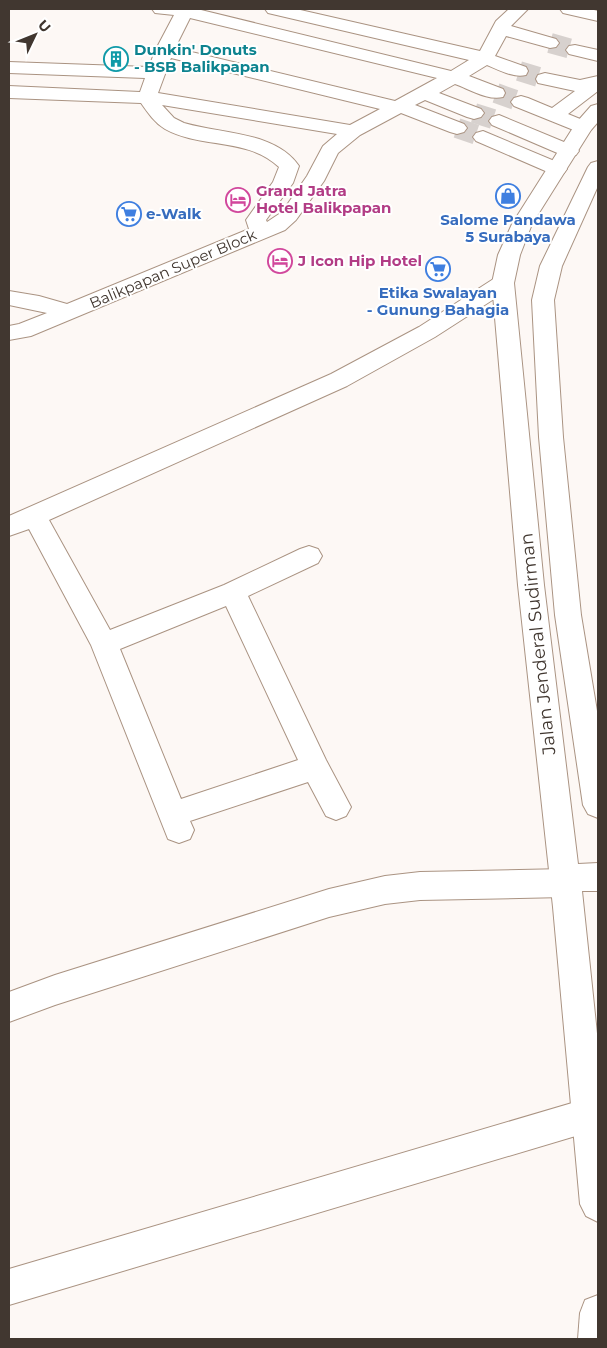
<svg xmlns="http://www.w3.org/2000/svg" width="607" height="1348" viewBox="0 0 607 1348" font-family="Montserrat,sans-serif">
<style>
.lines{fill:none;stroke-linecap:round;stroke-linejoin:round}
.minor-tunnel{stroke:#d7d1ce;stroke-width:20;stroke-dasharray:20 10;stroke-linecap:butt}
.minor-casing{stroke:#aa9382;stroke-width:2}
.highway-casing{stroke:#aa9382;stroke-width:2}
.minor{fill:#fff;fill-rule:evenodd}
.highway{fill:#fff;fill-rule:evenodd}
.labels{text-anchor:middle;stroke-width:4;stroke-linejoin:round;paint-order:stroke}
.far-culture-label{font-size:15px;font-weight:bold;fill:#0d838f;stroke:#fff;text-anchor:start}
.far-hotel-label{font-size:15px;font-weight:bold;fill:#b23c85;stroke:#fff;text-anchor:start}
.far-shop-label{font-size:15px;font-weight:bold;fill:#366cbe;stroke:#fff}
.far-street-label{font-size:15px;fill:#413730;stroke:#fff}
.street-label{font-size:18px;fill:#413730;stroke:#fff}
</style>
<rect width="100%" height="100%" fill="#fdf8f5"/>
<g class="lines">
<g class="minor-tunnel">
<path d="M550,43L575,50"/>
<path d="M519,71L545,79"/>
<path d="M496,93L521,102"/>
<path d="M474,113L499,121"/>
<path d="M457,128L483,137"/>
</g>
<defs>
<g id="minor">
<path d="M152,9H197L451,71L469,60L268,13L265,9H296L480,51L496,21L509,9H528L511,26L556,39L559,43L556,47L550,48L506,36L495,56L526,67L528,71L526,75C513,78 499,70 487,65L469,76L503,89L505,93L503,97C488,101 469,89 455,84L439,93L481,109L484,113L481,117L474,119L467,117L425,100L415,105L464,124L467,128L464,132L457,134L450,132L401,113L360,135L338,153L324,181L296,220L285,230L31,336L9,340V326L19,324L47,313L9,305V291L39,296L67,304L249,229L246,220L273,182L279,167C247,137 201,149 165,129C155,123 148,113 141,103L9,98V86L140,92L145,78L9,73V62L149,67L155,51L174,15L155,13ZM190,18L437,78L395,101L175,48ZM171,58L380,109L350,125L158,93ZM162,105L337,134L323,146L307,176L282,212L267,222L266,220L293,183L299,166C275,131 221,134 184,123L174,118Z"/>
<path d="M560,9H590L598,11V21L563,13Z"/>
<path d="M575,45L598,50V61L569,54L566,50L569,46Z"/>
<path d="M545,73L580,80L598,76V91L568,114L590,123L593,127L590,131L583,133L576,131L514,106L511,102L514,98L521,96L528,98L552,108L575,91L538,83L536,79L538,75Z"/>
<path d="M499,115L576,147L579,151L576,155L569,157L562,155L492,125L489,121L492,117Z"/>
<path d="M483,131L564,165L567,169L564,173L557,175L550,173L476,141L473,137L476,133Z"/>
<path d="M503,276L511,278L514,283L511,288L435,337L347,386L49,520L110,630L224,585L300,549L309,546L318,549L322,556L318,563L248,596L326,760L351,807L346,816L336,820L326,816L308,782L190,821L194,830L190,839L179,843L168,839L91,645L29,529L9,536V516L331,374L419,327L495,278ZM226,606L298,760L181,799L120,649Z"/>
<path d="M565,869L576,873L580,883L576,893L565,897L420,900L385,904L329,917L55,1005L9,1022V992L55,975L329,889L385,876L420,872Z"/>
<path d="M589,1098L598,1102V1128L589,1132L9,1305V1269Z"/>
</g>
<g id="highway">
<path d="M598,104V122L591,130L532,224L520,255L514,283L544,585L578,864L598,863V891H582L598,1043V1222L586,1216L580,1204L553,907L518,585L492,283L498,255L512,224L576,123L591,106Z"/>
<path d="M598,161V186L562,266L554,300L563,437L581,615L598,717V818L588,814L583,805L555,615L539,437L532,300L540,266L588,167L591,163Z"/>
<path d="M598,1295V1339H578L580,1313L585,1300Z"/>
</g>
</defs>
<use href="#minor" class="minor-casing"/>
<use href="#highway" class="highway-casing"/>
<use href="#minor" class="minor"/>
<use href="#highway" class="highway"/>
</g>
<defs>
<symbol id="building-ring" viewBox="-11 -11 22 22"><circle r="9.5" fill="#fff" stroke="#0f9aa8" stroke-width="1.5"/><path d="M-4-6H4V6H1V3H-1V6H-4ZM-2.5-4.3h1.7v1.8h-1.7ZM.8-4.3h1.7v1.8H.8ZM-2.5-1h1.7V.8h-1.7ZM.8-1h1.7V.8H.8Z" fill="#0f9aa8"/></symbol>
<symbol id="shop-ring" viewBox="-11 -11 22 22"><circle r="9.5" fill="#fff" stroke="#3f7fe0" stroke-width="1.5"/><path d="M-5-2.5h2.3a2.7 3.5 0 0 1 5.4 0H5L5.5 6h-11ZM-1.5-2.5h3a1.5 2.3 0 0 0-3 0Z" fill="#3f7fe0"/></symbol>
<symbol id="hotel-ring" viewBox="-11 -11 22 22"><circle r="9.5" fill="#fff" stroke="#d1479c" stroke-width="1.5"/><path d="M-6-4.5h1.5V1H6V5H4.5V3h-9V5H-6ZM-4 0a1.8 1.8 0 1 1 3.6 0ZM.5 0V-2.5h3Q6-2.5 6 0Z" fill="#d1479c"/></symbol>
<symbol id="supermarket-ring" viewBox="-11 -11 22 22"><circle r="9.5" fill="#fff" stroke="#3f7fe0" stroke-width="1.5"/><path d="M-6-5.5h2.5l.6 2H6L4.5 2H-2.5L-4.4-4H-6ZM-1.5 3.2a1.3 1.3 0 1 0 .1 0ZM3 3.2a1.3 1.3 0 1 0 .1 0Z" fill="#3f7fe0"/></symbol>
</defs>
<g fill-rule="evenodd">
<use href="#building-ring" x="102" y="45" width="28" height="28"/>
<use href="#shop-ring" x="494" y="182" width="28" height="28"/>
<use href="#hotel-ring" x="224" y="186" width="28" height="28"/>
<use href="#supermarket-ring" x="115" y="200" width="28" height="28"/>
<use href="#hotel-ring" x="266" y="247" width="28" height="28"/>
<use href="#supermarket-ring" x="424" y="255" width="28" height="28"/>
</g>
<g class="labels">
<g class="far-culture-label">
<text x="134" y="55">Dunkin' Donuts<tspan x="134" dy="17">- BSB Balikpapan</tspan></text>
</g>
<g class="far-hotel-label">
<text x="256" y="196">Grand Jatra<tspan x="256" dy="17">Hotel Balikpapan</tspan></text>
<text x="298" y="266">J Icon Hip Hotel</text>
</g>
<g class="far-shop-label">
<text x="146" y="219" text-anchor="start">e-Walk</text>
<text x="508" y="225">Salome Pandawa<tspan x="508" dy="17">5 Surabaya</tspan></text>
<text x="438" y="298">Etika Swalayan<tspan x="438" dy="17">- Gunung Bahagia</tspan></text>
</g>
<g class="far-street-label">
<text transform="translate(173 269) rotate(-23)" y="5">Balikpapan Super Block</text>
</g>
<g class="street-label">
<text transform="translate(538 644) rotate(-96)" y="6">Jalan Jenderal Sudirman</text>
</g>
</g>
<rect width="607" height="1348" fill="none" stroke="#413730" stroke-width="20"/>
<g transform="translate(35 35) rotate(47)" stroke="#ffffff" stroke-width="4" paint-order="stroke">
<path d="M0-4L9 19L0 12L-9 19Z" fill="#413730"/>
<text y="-8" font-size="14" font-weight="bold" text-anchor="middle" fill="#413730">U</text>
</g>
</svg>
